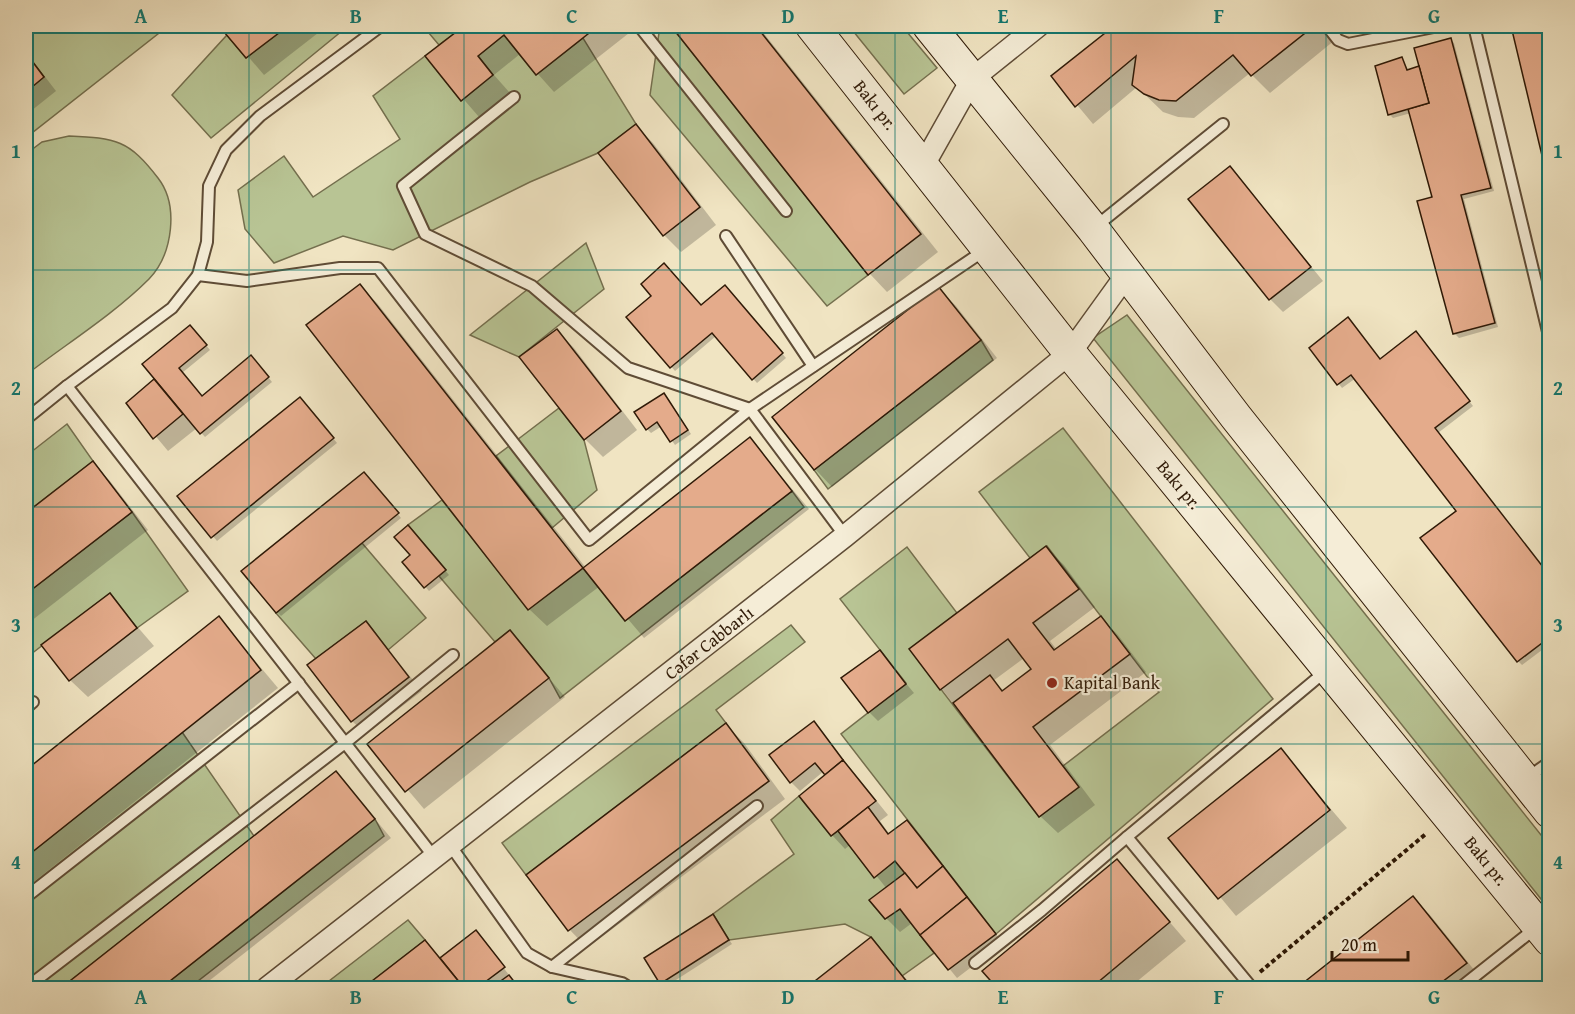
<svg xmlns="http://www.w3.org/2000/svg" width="1575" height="1014" viewBox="0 0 1575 1014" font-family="'Gentium Book Plus',serif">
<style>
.green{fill:#b8c494;stroke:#746f4e;stroke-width:1.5}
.shadow{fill:#0003;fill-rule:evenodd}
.building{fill:#e4ab8b;stroke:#2f1a07;stroke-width:1.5}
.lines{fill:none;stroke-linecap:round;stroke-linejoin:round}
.lane-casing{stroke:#5f4c36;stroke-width:14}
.street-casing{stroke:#5f4c36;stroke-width:24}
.secondary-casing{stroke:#2f1a07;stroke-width:34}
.path{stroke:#2f1a07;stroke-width:4;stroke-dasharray:4.5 3;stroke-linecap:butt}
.lane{stroke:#f5edd7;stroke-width:10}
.street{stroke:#f5edd7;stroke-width:21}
.secondary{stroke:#f5edd7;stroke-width:32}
.grid{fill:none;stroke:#0f766e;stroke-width:1.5;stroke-opacity:0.55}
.poi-dot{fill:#8f2418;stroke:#f5edd7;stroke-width:2}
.labels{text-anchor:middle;stroke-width:4.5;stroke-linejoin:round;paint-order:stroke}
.street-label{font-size:18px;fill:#2f1a07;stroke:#f5edd7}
.poi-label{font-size:18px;fill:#2f1a07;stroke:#f5edd7;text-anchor:start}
.neatline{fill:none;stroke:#0f766e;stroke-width:2}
.grid-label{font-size:20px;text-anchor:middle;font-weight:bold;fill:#0f766e}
</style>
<rect width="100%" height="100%" fill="#f0e4c2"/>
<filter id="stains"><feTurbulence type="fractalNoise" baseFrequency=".00333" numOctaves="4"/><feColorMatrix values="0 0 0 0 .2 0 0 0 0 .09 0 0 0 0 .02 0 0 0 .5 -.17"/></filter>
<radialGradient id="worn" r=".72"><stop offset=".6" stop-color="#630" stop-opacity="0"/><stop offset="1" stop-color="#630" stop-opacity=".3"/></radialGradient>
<g class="green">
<path d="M26,26H168L28,136L26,135V92L44,77L26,53Z"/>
<path d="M288,26H348L211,138L172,95L227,35L246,58Z"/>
<path d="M423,26H464L439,45Z"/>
<path d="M660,26H671L868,275L827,306L650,95Z"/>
<path d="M849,26H902L937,68L904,94Z"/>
<path d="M504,35L536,75L583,38L636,124L598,153L530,182L393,250L343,236L274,263L245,229L238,190L284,156L313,197L400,139L373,96L425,56L461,101L493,75L478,56Z"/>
<path d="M69,136C116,138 129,140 158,178C179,205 173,254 149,279C113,315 66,344 26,375V154L42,142Z"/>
<path d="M586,243L604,289L519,357L470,335Z"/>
<path d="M1127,315L1549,845V909L1093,338Z"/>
<path d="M981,340L993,360L828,489L814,470Z"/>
<path d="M559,408L584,440L597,490L552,528L496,456Z"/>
<path d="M67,424L93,461L26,513V456Z"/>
<path d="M1063,428L1273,699L996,934L841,734L906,683L840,599L907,547L957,613L910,649L1039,817L1078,787L1063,766L1159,692L1047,546L1030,558L979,492Z"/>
<path d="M792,491L804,507L560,698L549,678L510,630L495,642L439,576L446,570L408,525L442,500L528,609L583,568L625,621Z"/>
<path d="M132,512L188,591L137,628L110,593L26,658V594Z"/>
<path d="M362,543L426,618L388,650L366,621L316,659L276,613Z"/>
<path d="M791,625L805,642L716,710L726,723L526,875L502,843Z"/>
<path d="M182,732L254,836L61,988H26V857Z"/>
<path d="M799,796L831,836L838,831L874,877L895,861L905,873L870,901L885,919L900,909L934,953L902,976L871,937L845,924L729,940L713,914L794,854L771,820Z"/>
<path d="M375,819L384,836L189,988H161Z"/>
<path d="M408,920L425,940L363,988H320Z"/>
</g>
<g class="shadow">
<path d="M222,26H327L264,75Z"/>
<path d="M466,26H638L554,92L520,54L494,75L510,93L479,117L427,57Z"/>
<path d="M673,26H758L938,252L887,292L870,274Z"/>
<path d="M1116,26H1323L1335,40L1270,93L1250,73L1194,118L1178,117L1163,112L1137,87L1093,124L1053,76Z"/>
<path d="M1450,39L1454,43L1494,191L1464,199L1498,327L1459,338L1455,334L1434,198L1411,113L1393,118L1389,114L1402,59L1409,71L1421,67Z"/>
<path d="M26,52L56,91L26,115Z"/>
<path d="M636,126L653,143L716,225L681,252L664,235Z"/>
<path d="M1230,168L1323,281L1283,312L1270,299Z"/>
<path d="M359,286L377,303L586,568L750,439L809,509L644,638L600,586L547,626L529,609Z"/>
<path d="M938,288L956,306L997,358L832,487L815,469L774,417Z"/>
<path d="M728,291L786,358L757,383L716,336L675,371L628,317L701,307Z"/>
<path d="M194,331L210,350L182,373L202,398L255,361L272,382L205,437L197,428L168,451L128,403L160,384Z"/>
<path d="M557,331L574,348L637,430L603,457L585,439Z"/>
<path d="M1420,337L1473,406L1438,433L1550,577V644L1522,665L1518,661L1458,511L1356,378L1342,388L1311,348L1381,361Z"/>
<path d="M668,399L691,434L675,445L662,426L651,433L647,429Z"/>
<path d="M304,403L337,443L217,541L180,496Z"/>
<path d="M93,463L110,481L148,530L26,625V515Z"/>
<path d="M368,478L401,518L281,616L277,612Z"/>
<path d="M412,531L449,575L429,591L404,562L412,556Z"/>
<path d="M1046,548L1064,565L1095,607L1050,641L1057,650L1101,618L1118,635L1146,672L1050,745L1095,805L1058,833L1040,816L911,649ZM1024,658L1033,670L1004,691L993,681Z"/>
<path d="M110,595L154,646L88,697L70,680Z"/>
<path d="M219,618L278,688L26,888V772Z"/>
<path d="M366,623L422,691L366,734L352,721Z"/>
<path d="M510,632L565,697L424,809L369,744Z"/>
<path d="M880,652L914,693L878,721L869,712Z"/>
<path d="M814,723L888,815L880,821L890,835L907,822L920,835L1003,943L957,978L912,923L900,932L886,918L872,901L887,889L851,844L845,849L832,835L801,796L827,775L824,771L800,791L791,782Z"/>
<path d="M726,725L744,743L785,799L587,948L570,930L528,875Z"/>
<path d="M1281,750L1347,828L1236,916L1171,838Z"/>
<path d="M336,773L391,838L200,988H63Z"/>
<path d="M1117,861L1186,941L1129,988H999L984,971Z"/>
<path d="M1413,898L1430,915L1483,981L1474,988H1301Z"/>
<path d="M716,920L732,944L665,987L661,983Z"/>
<path d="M476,932L519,988H366L425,942L441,958Z"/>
<path d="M871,939L914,988H809Z"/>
</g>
<g class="building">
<path d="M219,26H288L246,58Z"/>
<path d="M464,26H598L536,75L504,35L478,56L493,75L461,101L425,56Z"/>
<path d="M671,26H756L921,234L868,275Z"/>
<path d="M1114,26H1314L1251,76L1233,55L1176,101L1159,100L1144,94L1132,85L1136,56L1075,107L1051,76Z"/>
<path d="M1511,26H1550V189Z"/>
<path d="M1451,38L1491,188L1461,195L1495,323L1453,334L1417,201L1432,197L1408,109L1429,103L1414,48Z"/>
<path d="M26,53L44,77L26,92Z"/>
<path d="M1402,57L1407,70L1419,66L1429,103L1388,115L1375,66Z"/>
<path d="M636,124L700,207L663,236L598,153Z"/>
<path d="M1230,166L1311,267L1269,300L1188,199Z"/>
<path d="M664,263L701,305L725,285L783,353L752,380L712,333L670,368L626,317L651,296L641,284Z"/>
<path d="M360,284L583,568L528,610L306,325Z"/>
<path d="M938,286L981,340L814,470L772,417Z"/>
<path d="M1348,317L1380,359L1416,331L1470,401L1435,428L1550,576V637L1517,662L1420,538L1456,511L1351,375L1337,385L1309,348Z"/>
<path d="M190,325L207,345L179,368L202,396L251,355L269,377L200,434L142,364Z"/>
<path d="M557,329L621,411L584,440L519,357Z"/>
<path d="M154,379L183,414L153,439L126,403Z"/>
<path d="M664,393L688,430L670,442L657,422L646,430L634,412Z"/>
<path d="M300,397L334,438L211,538L177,496Z"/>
<path d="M750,437L792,491L625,621L583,568Z"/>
<path d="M93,461L132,512L26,594V513Z"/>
<path d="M364,472L399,513L276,613L241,571Z"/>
<path d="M408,525L446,570L424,588L402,562L410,555L394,537Z"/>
<path d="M1046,546L1079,589L1033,623L1054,650L1101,616L1130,654L1033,727L1079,787L1039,817L953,703L990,675L1002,691L1031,669L1008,639L940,690L909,649Z"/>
<path d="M110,593L137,628L69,681L41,645Z"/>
<path d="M219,616L261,670L26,857V770Z"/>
<path d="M366,621L409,677L351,722L307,665Z"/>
<path d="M510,630L549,678L405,792L367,744Z"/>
<path d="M880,650L906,684L868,713L841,678Z"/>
<path d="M814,721L843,760L825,775L815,763L790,783L769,755Z"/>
<path d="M726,723L769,781L568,931L526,875Z"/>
<path d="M1281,748L1330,810L1218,899L1168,838Z"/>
<path d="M843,760L876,801L831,836L799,796Z"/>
<path d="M336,771L375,819L161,988H61Z"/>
<path d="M868,807L888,834L907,820L943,866L917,888L895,861L874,878L838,831Z"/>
<path d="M1117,859L1170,922L1091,988H997L982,971Z"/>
<path d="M943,866L967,897L920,935L900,909L885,919L869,900L905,873L917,888Z"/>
<path d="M1413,896L1467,963L1434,988H1299L1298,987Z"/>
<path d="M967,897L996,934L948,970L920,935Z"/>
<path d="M713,914L729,940L660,984L644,958Z"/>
<path d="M476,930L505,967L477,988H464L440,958Z"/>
<path d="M871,937L912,988H806Z"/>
<path d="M425,940L464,988H363Z"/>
<path d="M509,975L519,988H491Z"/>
</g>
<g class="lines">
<defs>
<g id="lane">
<path d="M381,26L260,116L226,150L209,186L207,242L198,275L172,308L67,386L434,857"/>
<path d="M639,26L786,211"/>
<path d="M1327,26L1338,40L1348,44L1439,26"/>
<path d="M1474,26L1550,340"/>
<path d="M1095,227L1223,124"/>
<path d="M726,236L813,366"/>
<path d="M198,275L247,281L340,268H378L589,540L750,409L628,368L532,286L425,234L403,186L514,97"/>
<path d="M26,419L67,386"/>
<path d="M845,536L750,409L985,250"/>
<path d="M26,708L33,702"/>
<path d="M1527,778L1550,762"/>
<path d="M450,845L527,953L552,967L622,983L630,988"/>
<path d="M26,897L299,683"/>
<path d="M975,963L1042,910L1127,837"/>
<path d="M552,967L757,806"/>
<path d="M26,988L345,743L453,655"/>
<path d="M1252,988L1127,837L1327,670"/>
<path d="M1460,988L1537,927"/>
</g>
<g id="street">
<path d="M923,166L972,79L1038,26"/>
<path d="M267,988L845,536L1070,353L1127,274"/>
</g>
<g id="secondary">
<path d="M812,26L1070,353L1550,940"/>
<path d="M929,26L1093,229L1236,417L1550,812"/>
</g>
</defs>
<use href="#lane" class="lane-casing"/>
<use href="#street" class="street-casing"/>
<use href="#secondary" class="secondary-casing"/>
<path class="path" d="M1260,972L1427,833"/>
<use href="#lane" class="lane"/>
<use href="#street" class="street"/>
<use href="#secondary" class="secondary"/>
</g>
<path class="grid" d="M249,26V988M464,26V988M680,26V988M895,26V988M1111,26V988M1326,26V988M26,270H1550M26,507H1550M26,744H1550"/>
<circle class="poi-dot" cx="1052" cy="683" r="6"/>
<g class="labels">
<g class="street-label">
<text transform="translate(875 105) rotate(52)" y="6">Bakı pr.</text>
<text transform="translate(1179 485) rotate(50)" y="6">Bakı pr.</text>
<text transform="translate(709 643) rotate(-38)" y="6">Cəfər Cabbarlı</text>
<text transform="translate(1486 861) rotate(51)" y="6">Bakı pr.</text>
</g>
<g class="poi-label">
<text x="1064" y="689">Kapital Bank</text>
</g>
</g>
<rect width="1575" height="1014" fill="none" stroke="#f0e4c2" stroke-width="66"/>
<path d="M1332 951v9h76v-9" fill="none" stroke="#2f1a07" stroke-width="3"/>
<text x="1341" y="951" font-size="18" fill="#2f1a07" stroke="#f5edd7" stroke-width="4.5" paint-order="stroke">20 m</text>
<rect x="33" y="33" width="1509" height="948" class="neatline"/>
<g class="grid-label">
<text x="141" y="23">A</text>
<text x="356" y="23">B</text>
<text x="572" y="23">C</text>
<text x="788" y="23">D</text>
<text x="1003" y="23">E</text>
<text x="1219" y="23">F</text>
<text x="1434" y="23">G</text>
<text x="16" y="158">1</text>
<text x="1558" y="158">1</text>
<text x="16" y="395">2</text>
<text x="1558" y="395">2</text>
<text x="16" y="632">3</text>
<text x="1558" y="632">3</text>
<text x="16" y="869">4</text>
<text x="1558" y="869">4</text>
<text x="141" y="1004">A</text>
<text x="356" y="1004">B</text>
<text x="572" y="1004">C</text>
<text x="788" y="1004">D</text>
<text x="1003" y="1004">E</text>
<text x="1219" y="1004">F</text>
<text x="1434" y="1004">G</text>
</g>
<rect width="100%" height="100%" filter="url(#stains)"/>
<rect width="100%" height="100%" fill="url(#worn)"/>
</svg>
